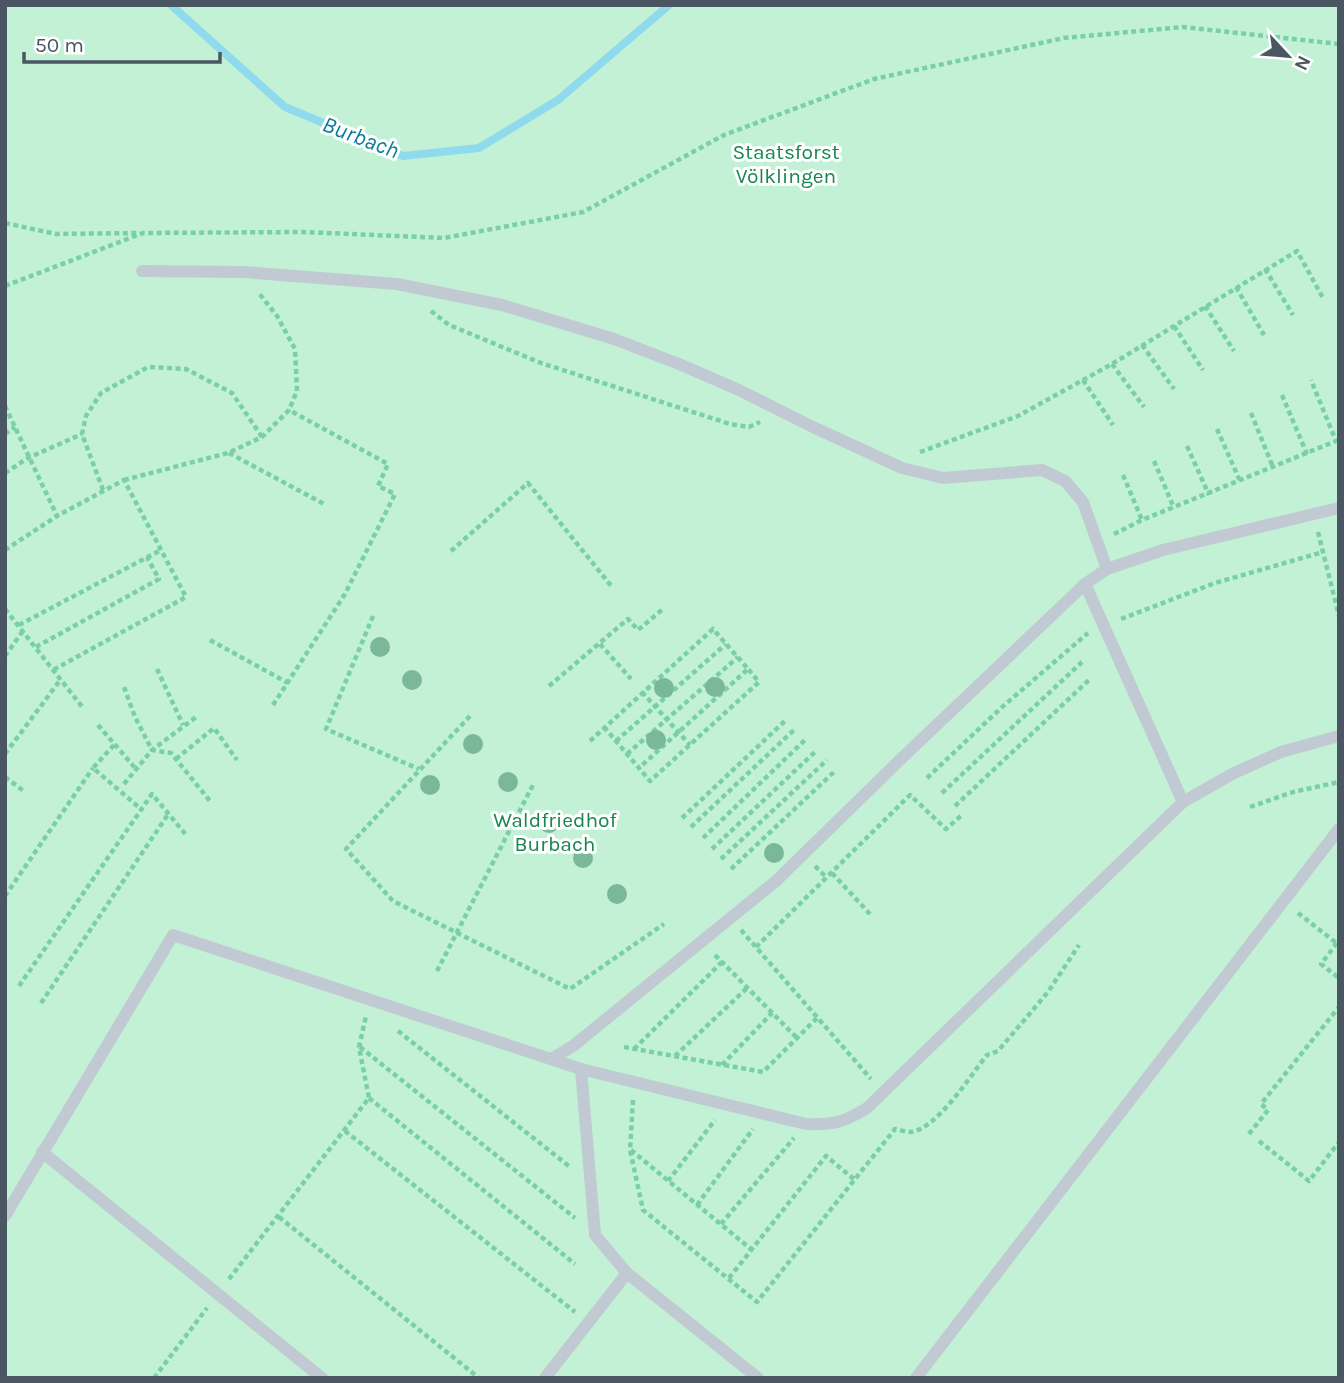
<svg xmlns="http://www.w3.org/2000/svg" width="1344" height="1383" viewBox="0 0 1344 1383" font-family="Karla,sans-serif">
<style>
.green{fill:#c3f1d5}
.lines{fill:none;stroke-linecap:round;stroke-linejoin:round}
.stream{stroke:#90daee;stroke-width:8}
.path{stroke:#7ad0a6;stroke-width:4.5;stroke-dasharray:5 3.5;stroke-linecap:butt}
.lane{stroke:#c1cad2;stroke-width:12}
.tree{fill:#7bb799}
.labels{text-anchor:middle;stroke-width:6;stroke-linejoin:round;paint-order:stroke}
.park-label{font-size:21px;fill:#17864f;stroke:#fff}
.water-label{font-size:23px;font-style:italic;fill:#0c7c9b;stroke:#fff}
</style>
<rect width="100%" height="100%" fill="#f5f3f3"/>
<rect class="green" x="5" y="5" width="1334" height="1373"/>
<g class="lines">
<path class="stream" d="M171,5L285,107L403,156L479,148L558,100L669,5"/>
<g class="path">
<path d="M5,223L56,234L139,233"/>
<path d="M1265,269L1293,315"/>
<path d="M5,286L143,233L303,232L444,238L583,212L724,135L874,79L1064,38L1183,27L1339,44"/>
<path d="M1236,287L1264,335"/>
<path d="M1205,306L1234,351"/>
<path d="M431,311L449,325L541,363L730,424L749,427L760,422"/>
<path d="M1174,326L1203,370"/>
<path d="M1142,345L1174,389"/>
<path d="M1112,364L1144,407"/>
<path d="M1083,380L1113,425"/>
<path d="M1282,395L1307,454"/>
<path d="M5,406L57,516"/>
<path d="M1251,413L1273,467"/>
<path d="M1217,429L1240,481"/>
<path d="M5,434L15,427"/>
<path d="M1187,446L1209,495"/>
<path d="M920,452L1018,416L1112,364L1297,251L1323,298"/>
<path d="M229,453L326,505"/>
<path d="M1154,461L1174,508"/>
<path d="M5,473L28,458L82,434"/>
<path d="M1123,475L1142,520"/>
<path d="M124,480L228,453L262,437L289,410L297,391L295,349L277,316L258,292"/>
<path d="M103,490L82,434L86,416L101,393L148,367L186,369L232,393L262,437"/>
<path d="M1318,532L1339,616"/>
<path d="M1114,534L1142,520L1336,441L1311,380"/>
<path d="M5,550L57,516L124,480L186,597L53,670"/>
<path d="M451,551L528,483L612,587"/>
<path d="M5,609L83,708"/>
<path d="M373,616L326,729L419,769"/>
<path d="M1121,619L1215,583L1323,552"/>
<path d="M19,625L161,550"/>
<path d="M210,640L288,683"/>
<path d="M600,644L631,679"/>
<path d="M36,647L159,579L147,557"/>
<path d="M5,656L23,631"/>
<path d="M157,669L183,725"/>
<path d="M549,686L628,619L638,630L663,609"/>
<path d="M124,687L135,717L152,750L171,753L210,801"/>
<path d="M642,692L690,745"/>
<path d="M273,705L345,594L395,494L378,486L388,464L289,410"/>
<path d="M470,716L346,849L393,901L570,989L664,924"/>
<path d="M98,725L136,769"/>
<path d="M604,727L650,781L759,682L748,669"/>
<path d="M590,741L713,629L748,669L639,768"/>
<path d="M616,741L726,644"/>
<path d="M114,745L93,768L141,809"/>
<path d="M5,754L61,679"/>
<path d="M627,754L738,657"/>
<path d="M176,759L214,728L237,760"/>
<path d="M5,777L25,792"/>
<path d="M927,778L1001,708L1088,633"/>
<path d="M124,784L152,750L196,717"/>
<path d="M942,793L1082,662"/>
<path d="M955,806L1090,679"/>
<path d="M1250,807L1293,792L1339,782"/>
<path d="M682,818L787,719"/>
<path d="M691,827L796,728"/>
<path d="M703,838L806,739"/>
<path d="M712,849L817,750"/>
<path d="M721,859L827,760"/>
<path d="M815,866L827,878"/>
<path d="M731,869L836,770"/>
<path d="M832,873L870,914"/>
<path d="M5,896L93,768"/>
<path d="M1298,913L1339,945"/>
<path d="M741,930L871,1079"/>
<path d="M1337,943L1321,964L1339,978"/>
<path d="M756,947L910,795L946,829L963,814"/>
<path d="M715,955L797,1038"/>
<path d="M437,971L534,783"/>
<path d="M19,986L152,794L187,836"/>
<path d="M41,1003L169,813"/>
<path d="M398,1031L570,1167"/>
<path d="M360,1047L575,1218"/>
<path d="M624,1047L763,1072L817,1018"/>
<path d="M634,1049L722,962"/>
<path d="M675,1056L747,988"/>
<path d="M722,1065L772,1013"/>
<path d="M369,1098L575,1264"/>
<path d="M633,1100L630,1150L643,1210L757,1302L895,1129C900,1130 906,1132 911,1132C938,1128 970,1076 987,1055L998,1051L1048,992L1079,945"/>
<path d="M345,1131L575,1312"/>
<path d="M1249,1134L1268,1110L1261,1104L1339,1007"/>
<path d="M1259,1141L1309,1181L1339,1142"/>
<path d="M631,1150L752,1250"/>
<path d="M668,1181L715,1120"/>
<path d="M697,1205L753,1129"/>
<path d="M279,1217L479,1378"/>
<path d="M721,1224L794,1138"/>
<path d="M729,1278L826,1156L855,1180"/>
<path d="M229,1279L369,1098L359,1047L366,1016"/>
<path d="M154,1378L207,1308"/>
</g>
<g class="lane">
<path d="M142,271L243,272L397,284L502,305L614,339L679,364L739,390L813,427L902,468L943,478L1042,470L1065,481L1083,502L1107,569"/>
<path d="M1085,584L1183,802"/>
<path d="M553,1058L573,1046L776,881L904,756L1085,584L1107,569L1163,550L1339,508"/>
<path d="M581,1069L595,1235L627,1273L758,1378"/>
<path d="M42,1152L322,1378"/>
<path d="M5,1216L173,935L581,1069L806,1124C833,1125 845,1122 867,1108L1183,802L1232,774L1281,752L1339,736"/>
<path d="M545,1378L627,1273"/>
<path d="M916,1378L1339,829"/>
</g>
</g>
<g class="tree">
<circle cx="380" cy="647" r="10"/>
<circle cx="412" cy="680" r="10"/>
<circle cx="715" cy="687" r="10"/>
<circle cx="664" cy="688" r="10"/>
<circle cx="656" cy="740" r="10"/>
<circle cx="473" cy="744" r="10"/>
<circle cx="508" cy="782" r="10"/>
<circle cx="430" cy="785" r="10"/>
<circle cx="549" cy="823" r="10"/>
<circle cx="774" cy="853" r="10"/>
<circle cx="583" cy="858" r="10"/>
<circle cx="617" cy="894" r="10"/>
</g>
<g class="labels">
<g class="park-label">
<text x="786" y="159">Staatsforst<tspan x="786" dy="24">Völklingen</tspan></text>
<text x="555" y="827">Waldfriedhof<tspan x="555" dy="24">Burbach</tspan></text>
</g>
<g class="water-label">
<text transform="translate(361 137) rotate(21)" y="8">Burbach</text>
</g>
</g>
<rect width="1344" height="1383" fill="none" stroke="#4a5661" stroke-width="14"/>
<g transform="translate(1288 56) rotate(116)" stroke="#ffffff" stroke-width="5" paint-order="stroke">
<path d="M0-5L12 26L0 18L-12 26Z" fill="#4a5661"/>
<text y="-10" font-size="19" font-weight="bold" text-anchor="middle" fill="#4a5661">N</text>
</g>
<path d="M24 52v10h196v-10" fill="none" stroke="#4a5661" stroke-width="3.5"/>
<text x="35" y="52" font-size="21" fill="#4a5661" stroke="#ffffff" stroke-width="5" paint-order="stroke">50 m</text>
</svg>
